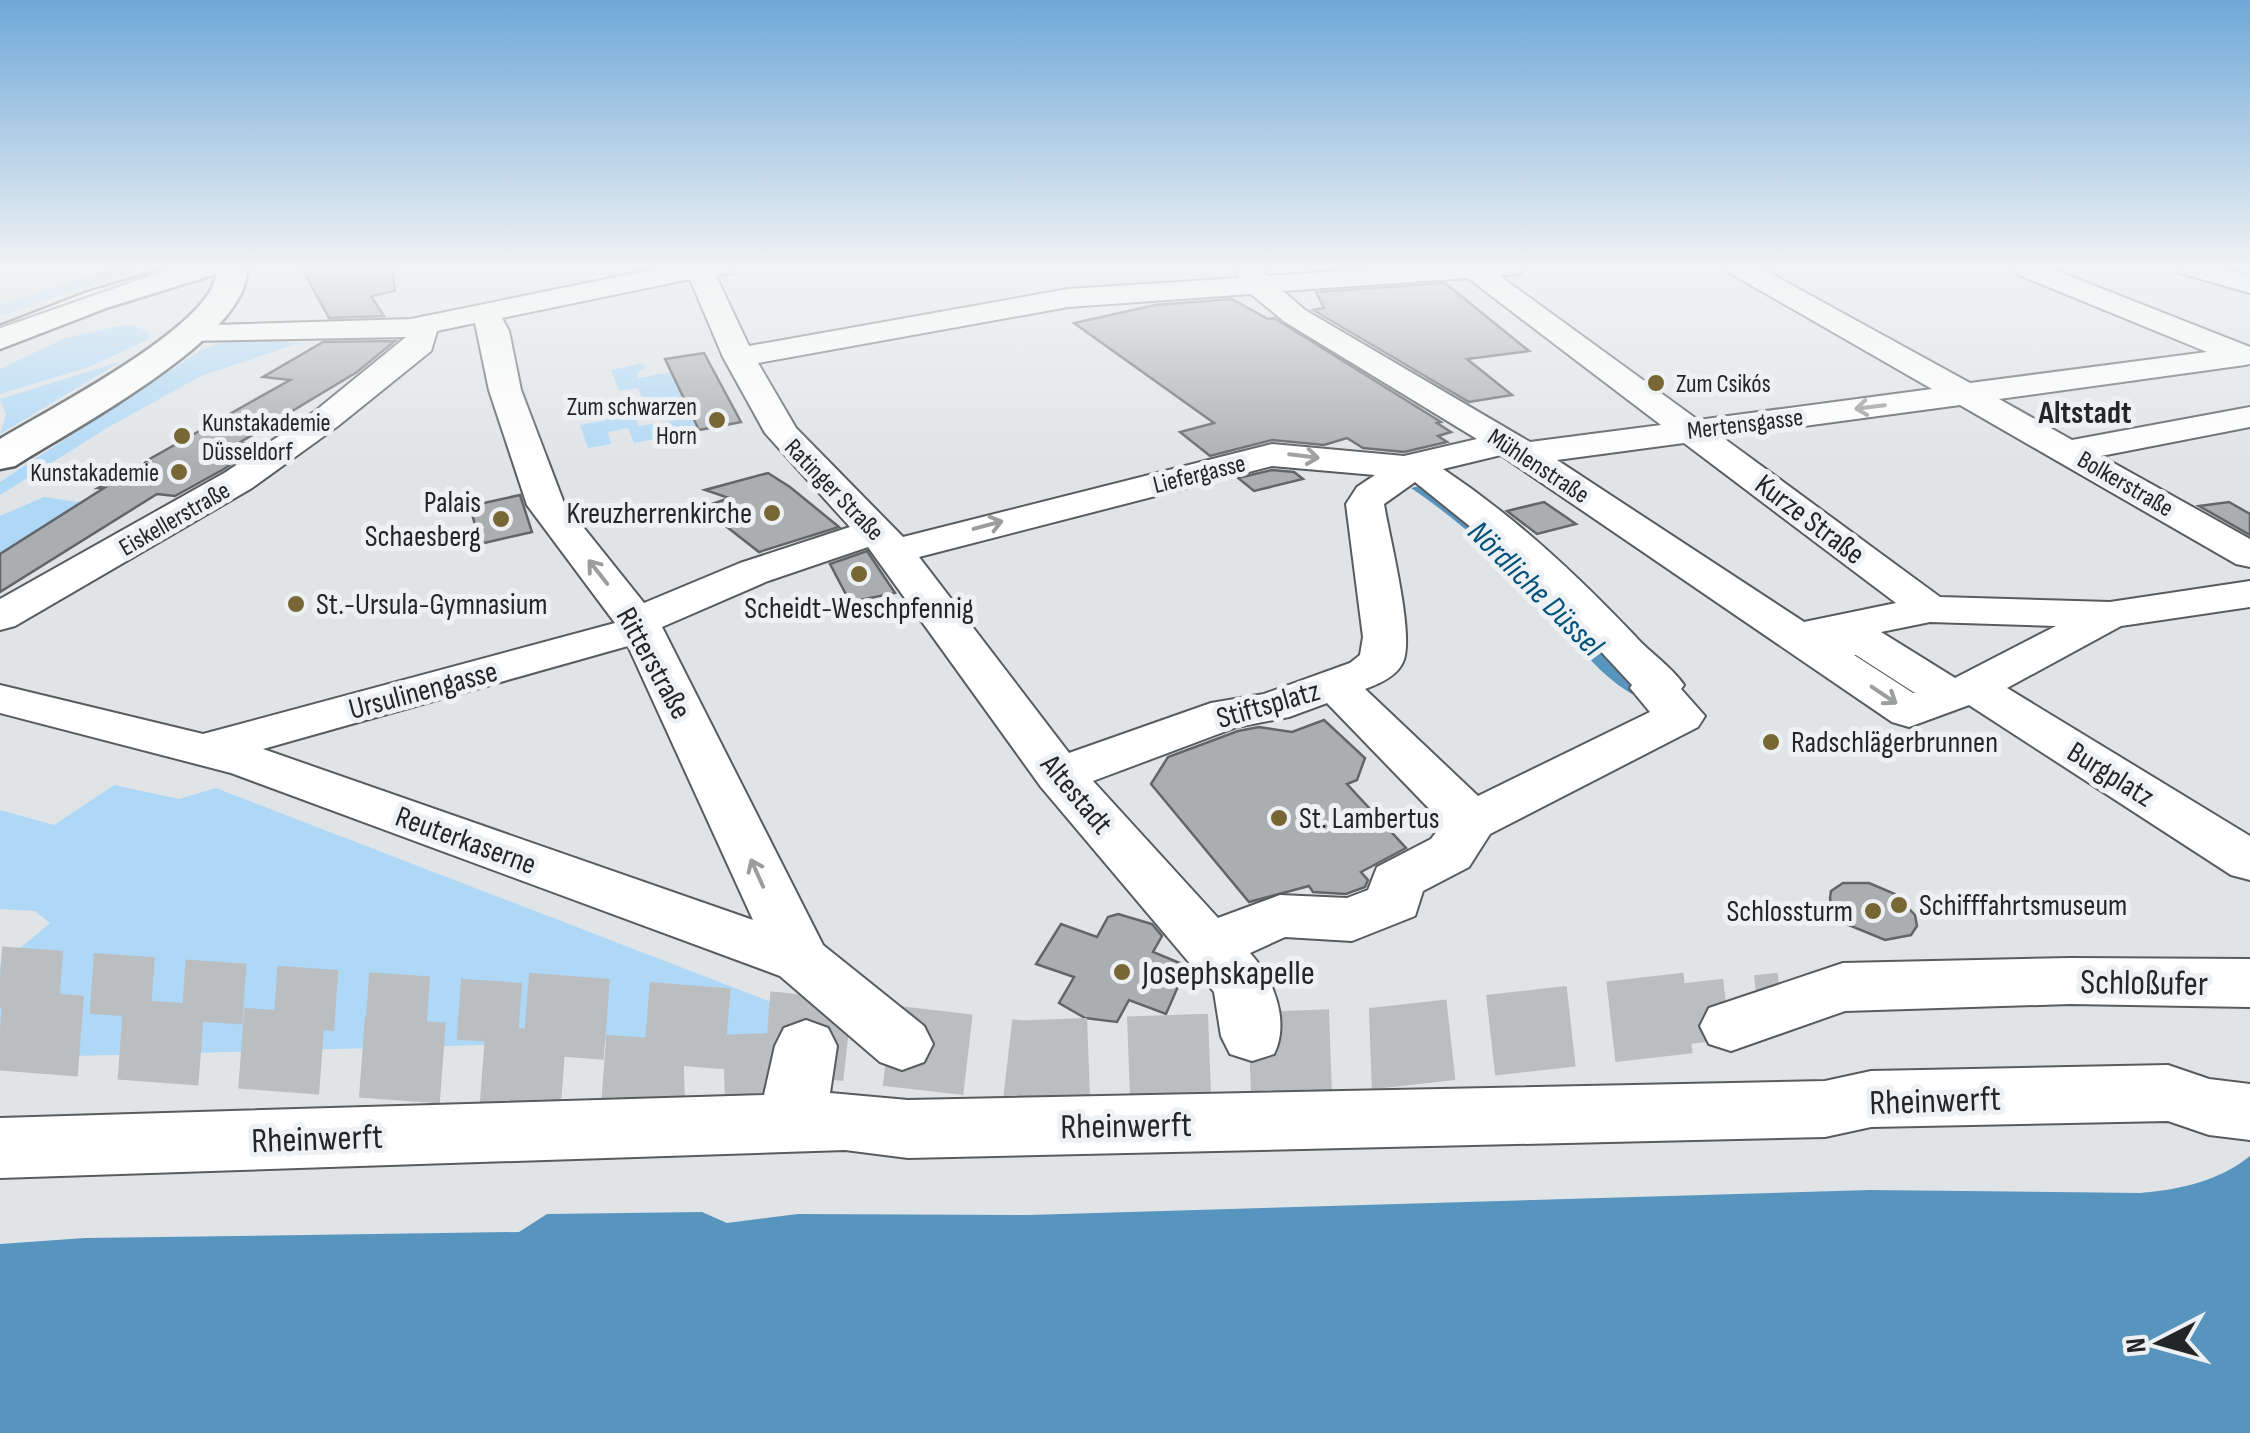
<svg xmlns="http://www.w3.org/2000/svg" width="2250" height="1433" viewBox="0 0 2250 1433" font-family="'Sofia Sans Condensed',sans-serif">
<style>
.green{fill:#afd8f6}
.water{fill:#5795bf}
.building{fill:#abaeb1;stroke:#626668;stroke-width:2.5}
.lines{fill:none;stroke-linecap:round;stroke-linejoin:round}
.highway-tunnel-far1{stroke:#babec0;stroke-width:61;stroke-dasharray:61 31;stroke-linecap:butt}
.highway-tunnel{stroke:#babec0;stroke-width:81;stroke-dasharray:81 40;stroke-linecap:butt}
.minor-casing{stroke:#585c5e;stroke-width:4}
.major-casing{stroke:#585c5e;stroke-width:5}
.minor{fill:#fff;fill-rule:evenodd}
.major{fill:#fff;fill-rule:evenodd}
.tram{stroke:#888b8d;stroke-width:2.5}
.oneway{stroke:#9c9d9d}
.poi-dot{fill:#786634;stroke:#edf1f4;stroke-width:4}
.labels{text-anchor:middle;stroke-width:10;stroke-linejoin:round;paint-order:stroke}
.far-poi-label{font-size:25px;fill:#242526;stroke:#edf1f4;text-anchor:start}
.far-street-label{font-size:25px;fill:#242526;stroke:#edf1f4}
.poi-label{font-size:30px;fill:#242526;stroke:#edf1f4;text-anchor:start}
.street-label{font-size:30px;fill:#242526;stroke:#edf1f4}
.far-district-label{font-size:32px;font-weight:bold;fill:#242526;stroke:#edf1f4}
.water-label{font-size:32px;font-style:italic;fill:#00517a;stroke:#edf1f4}
.near-poi-label{font-size:35px;fill:#242526;stroke:#edf1f4;text-anchor:start}
.near-street-label{font-size:35px;fill:#242526;stroke:#edf1f4}
</style>
<rect width="100%" height="100%" fill="#e0e4e7"/>
<g class="green">
<path d="M114,267H144L0,316V305Z"/>
<path d="M117,326H135L150,333L147,340L89,367L0,394V369L65,338Z"/>
<path d="M283,337L279,341L300,343L201,376L107,428L0,495V482L203,349L235,339Z"/>
<path d="M122,361L0,434L6,415L0,399Z"/>
<path d="M643,363L644,370L637,372L638,378L675,371L683,398L645,405L638,388L619,391L611,370Z"/>
<path d="M631,406L638,426L690,418L699,430L634,443L628,428L608,432L611,444L588,448L580,425L607,420L603,410Z"/>
<path d="M44,497L84,503L0,553V516Z"/>
<path d="M114,785L179,799L216,788L802,1014L783,1037L0,1058V965L50,923L35,911L0,909V810L54,825Z"/>
</g>
<g class="water">
<path d="M1427,484L1464,509L1643,683L1632,694C1593,671 1569,633 1540,600C1502,559 1458,520 1411,488Z"/>
<path d="M2250,1156V1433H0V1244L85,1238L519,1232L547,1214L702,1212L727,1223L798,1214L1029,1215L1870,1190L2140,1193C2179,1190 2219,1181 2250,1156Z"/>
</g>
<g class="building">
<path d="M301,267H392L395,291L371,296L384,316L329,318Z"/>
<path d="M1445,283L1529,351L1467,359L1512,395L1469,402L1313,310L1324,308L1316,292Z"/>
<path d="M1232,299L1268,319L1274,318L1441,422L1437,423L1451,432L1438,436L1447,442L1404,452L1363,448L1347,438L1324,445L1272,440L1210,456L1180,432L1214,423L1074,323L1155,305Z"/>
<path d="M395,341L357,372L239,443L259,445L224,469L175,496L157,494L0,592V554L104,488H98L290,380L263,377L323,342Z"/>
<path d="M704,353L741,422L699,430L665,359Z"/>
<path d="M1272,470L1294,472L1303,479L1254,491L1238,478Z"/>
<path d="M768,473L790,487L839,527L759,552L727,527L709,505L729,498L705,490Z"/>
<path d="M520,495L532,532L480,544L470,506Z"/>
<path d="M1544,502L1576,524L1537,534L1507,511Z"/>
<path d="M2229,502L2250,514V535L2199,506Z"/>
<path d="M867,551L895,593L850,602L830,564Z"/>
<path d="M1324,720L1365,758L1357,780L1347,784L1406,848L1361,872L1368,880L1365,887L1346,894L1313,892L1309,886L1249,902L1151,784L1168,757L1238,731L1259,727L1292,732Z"/>
<path d="M1843,883H1869L1895,894L1915,915L1917,926L1911,935L1885,940L1846,924L1831,906L1830,898L1831,891Z"/>
<path d="M1118,914L1152,924L1162,936L1153,952L1187,966L1166,1014L1129,1000L1117,1022L1085,1018L1059,1003L1074,977L1036,964L1061,924L1097,937L1108,917Z"/>
</g>
<g class="lines">
<g class="highway-tunnel-far1">
<path d="M0,977L558,1016"/>
<path d="M1666,1016L1781,1003"/>
</g>
<g class="highway-tunnel">
<path d="M526,1013L780,1033L1021,1061L1377,1048L1688,1013"/>
<path d="M0,1030L641,1078L845,1071"/>
</g>
<defs>
<g id="minor">
<path d="M665,267H735L732,273L716,276L749,346L1068,289L1240,278L1235,267H1261L1267,276L1400,267H1524L1521,273L1500,276L1698,420L1932,389L1730,273L1727,267H1759L1970,383L2207,352L2014,273L2010,267H2047L2250,347V364L2245,365L1999,399L2072,440L2250,407V427L2101,456L2250,539V567L2236,564L1960,405L1722,437L1940,597L2110,602L2250,581V607L2121,626L2007,688L2250,836V880L2231,875L1969,705L1909,727L1892,722L1501,455L1443,469C1515,517 1575,573 1635,636C1650,653 1671,666 1684,685L1681,689L1705,716L1698,727L1490,834L1469,867L1423,891L1415,916L1352,941L1285,937L1250,953C1274,979 1290,1022 1274,1054L1252,1061L1230,1054L1221,1036L1214,992L1041,787L868,547L768,581L662,627L823,945L924,1026L933,1044L924,1062L902,1070L880,1062L780,976L231,773L0,713V685L203,734L615,623L527,505L489,390L475,323L437,331L431,351L338,426L252,488L15,626L0,630V599L226,472L314,412L406,337L190,341L179,338L175,332L179,326L411,319ZM1468,278L1661,425L1530,442L1305,310L1283,291ZM690,279L723,357L765,433L850,527L740,563L644,603L564,503L521,390L509,331L502,318ZM1251,294L1285,322L1477,439L1404,456L1272,444L903,537L796,428L758,363L1068,307ZM1684,443L1896,603L1804,622L1557,460ZM1272,466L1375,475L1357,487L1346,504L1363,637L1360,655L1350,663L1264,694L1211,703L1069,753L919,557ZM1415,482L1529,574L1632,685L1630,688L1650,712L1478,796L1365,689C1379,684 1397,676 1403,662C1415,636 1389,536 1384,504ZM1930,622L2056,626L1955,678L1881,632ZM628,646L753,920L263,749ZM1854,655H1856L1915,693H1913ZM1327,703L1443,823L1431,839L1377,867L1368,890L1347,898L1280,895L1218,918L1093,781L1237,727L1289,717Z"/>
<path d="M2176,267H2217L2250,276V293L2180,273Z"/>
<path d="M2070,958L2250,959V1007L2070,1004L1845,1011L1731,1051L1709,1044L1700,1026L1709,1008L1843,963Z"/>
<path d="M806,1020L828,1028L837,1046L830,1093L908,1100L1825,1081L1871,1071L2168,1065L2209,1079L2250,1084V1140L2209,1135L2168,1121L1871,1127L1825,1137L908,1158L845,1150L0,1178V1118L764,1095L775,1046L784,1028Z"/>
</g>
<path id="major" d="M173,267H246C256,334 67,432 15,466L0,469V439C46,411 213,326 216,274L109,307L0,349V326L85,293Z"/>
</defs>
<use href="#minor" class="minor-casing"/>
<use href="#major" class="major-casing"/>
<use href="#minor" class="minor"/>
<use href="#major" class="major"/>
<path class="tram" d="M0,327L172,267"/>
</g>
<defs><path id="oneway-shaft" d="M-6 0H5M1.5-3L5.5 0L1.5 3" fill="none" stroke-width="1.6" stroke-linecap="round" stroke-linejoin="round" transform="scale(2.5)"/></defs>
<g class="oneway">
<use href="#oneway-shaft" transform="translate(1870 407) rotate(173)"/>
<use href="#oneway-shaft" transform="translate(1304 456) rotate(7)"/>
<use href="#oneway-shaft" transform="translate(988 525) rotate(-15)"/>
<use href="#oneway-shaft" transform="translate(598 572) rotate(-128)"/>
<use href="#oneway-shaft" transform="translate(1884 695) rotate(34)"/>
<use href="#oneway-shaft" transform="translate(757 873) rotate(-114)"/>
</g>
<linearGradient id="sky" x2="0" y2="1"><stop stop-color="#6ea8d8"/><stop offset="0.57" stop-color="#f1f3f4"/><stop offset="1" stop-color="#f1f3f4" stop-opacity="0"/></linearGradient>
<rect width="2250" height="467" fill="url(#sky)"/>
<g class="poi-dot">
<circle cx="1656" cy="383" r="10"/>
<circle cx="717" cy="420" r="10"/>
<circle cx="182" cy="436" r="10"/>
<circle cx="179" cy="472" r="10"/>
<circle cx="772" cy="513" r="10"/>
<circle cx="501" cy="519" r="10"/>
<circle cx="859" cy="574" r="10"/>
<circle cx="296" cy="604" r="10"/>
<circle cx="1771" cy="742" r="10"/>
<circle cx="1279" cy="818" r="10"/>
<circle cx="1899" cy="905" r="10"/>
<circle cx="1873" cy="911" r="10"/>
<circle cx="1122" cy="972" r="10"/>
</g>
<g class="labels">
<g class="far-poi-label">
<text x="1676" y="392">Zum Csikós</text>
<text x="697" y="415" text-anchor="end">Zum schwarzen<tspan x="697" dy="29">Horn</tspan></text>
<text x="202" y="431">Kunstakademie<tspan x="202" dy="29">Düsseldorf</tspan></text>
<text x="159" y="481" text-anchor="end">Kunstakademie</text>
</g>
<g class="far-street-label">
<text transform="translate(1745 423) rotate(-7)" y="9">Mertensgasse</text>
<text transform="translate(1539 465) rotate(33)" y="9">Mühlenstraße</text>
<text transform="translate(1199 473) rotate(-14)" y="9">Liefergasse</text>
<text transform="translate(2126 483) rotate(30)" y="9">Bolkerstraße</text>
<text transform="translate(835 489) rotate(46)" y="9">Ratinger Straße</text>
<text transform="translate(174 518) rotate(-30)" y="9">Eiskellerstraße</text>
</g>
<g class="poi-label">
<text x="481" y="512" text-anchor="end">Palais<tspan x="481" dy="34">Schaesberg</tspan></text>
<text x="752" y="523" text-anchor="end">Kreuzherrenkirche</text>
<text x="316" y="614">St.-Ursula-Gymnasium</text>
<text x="859" y="618" text-anchor="middle">Scheidt-Weschpfennig</text>
<text x="1791" y="752">Radschlägerbrunnen</text>
<text x="1299" y="828">St. Lambertus</text>
<text x="1919" y="915">Schifffahrtsmuseum</text>
<text x="1853" y="921" text-anchor="end">Schlossturm</text>
</g>
<g class="street-label">
<text transform="translate(1810 519) rotate(37)" y="10">Kurze Straße</text>
<text transform="translate(654 663) rotate(61)" y="10">Ritterstraße</text>
<text transform="translate(423 690) rotate(-15)" y="10">Ursulinengasse</text>
<text transform="translate(1268 704) rotate(-16)" y="10">Stiftsplatz</text>
<text transform="translate(2111 774) rotate(32)" y="10">Burgplatz</text>
<text transform="translate(1077 794) rotate(50)" y="10">Altestadt</text>
<text transform="translate(466 840) rotate(20)" y="10">Reuterkaserne</text>
</g>
<g class="far-district-label">
<text x="2085" y="423">Altstadt</text>
</g>
<g class="water-label">
<text transform="translate(1536 588) rotate(45)" y="11">Nördliche Düssel</text>
</g>
<g class="near-poi-label">
<text x="1142" y="984">Josephskapelle</text>
</g>
<g class="near-street-label">
<text transform="translate(2144 982) rotate(1)" y="12">Schloßufer</text>
<text transform="translate(1935 1100) rotate(-2)" y="12">Rheinwerft</text>
<text transform="translate(1126 1125) rotate(-1)" y="12">Rheinwerft</text>
<text transform="translate(317 1138) rotate(-2)" y="12">Rheinwerft</text>
</g>
</g>
<g transform="translate(2160 1343) rotate(264)" stroke="#edf1f4" stroke-width="8" paint-order="stroke">
<path d="M0-8L18 38L0 25L-18 38Z" fill="#242526"/>
<text y="-15" font-size="28" font-weight="bold" text-anchor="middle" fill="#242526">N</text>
</g>
</svg>
